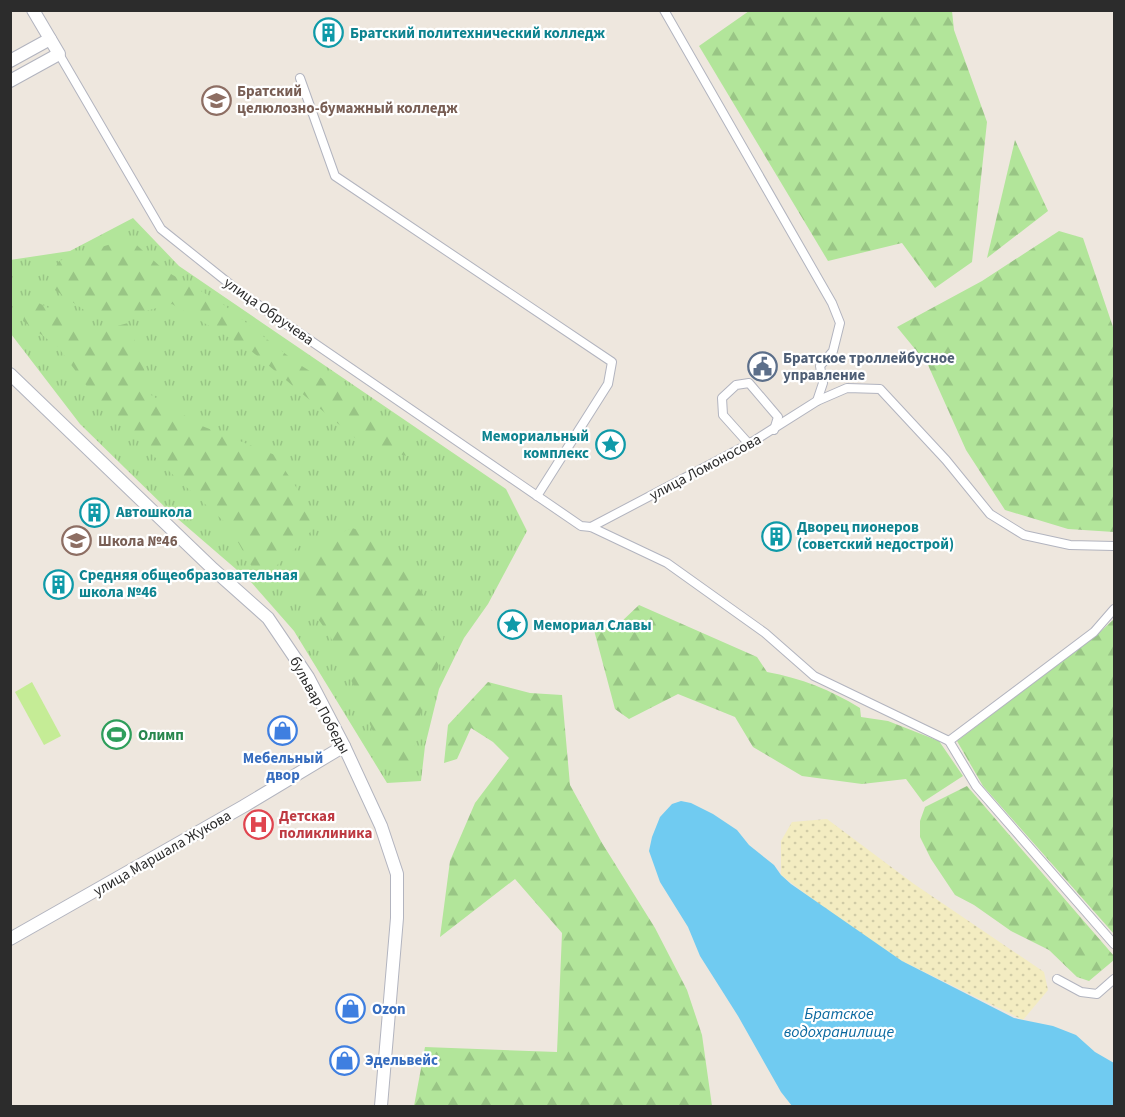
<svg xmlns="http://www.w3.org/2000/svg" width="1125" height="1117" viewBox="0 0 1125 1117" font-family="'Source Sans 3',sans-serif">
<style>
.grass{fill:url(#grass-tufts)}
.forest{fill:url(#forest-firs)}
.sand{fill:url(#sand-dots)}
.pitch{fill:#c5ec96}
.water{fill:#70cbf1}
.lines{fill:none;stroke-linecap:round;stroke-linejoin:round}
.street-casing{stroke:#b2b4bf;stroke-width:10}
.secondary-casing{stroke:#b2b4bf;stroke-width:14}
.street{stroke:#fff;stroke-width:8}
.secondary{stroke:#fff;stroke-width:12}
.labels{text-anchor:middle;stroke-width:4.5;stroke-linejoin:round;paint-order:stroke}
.culture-label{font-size:15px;font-weight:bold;fill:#0d838f;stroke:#fff;text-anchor:start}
.education-label{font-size:15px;font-weight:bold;fill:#785e54;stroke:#fff;text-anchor:start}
.street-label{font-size:15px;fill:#2c2c2c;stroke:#fff}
.service-label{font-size:15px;font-weight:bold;fill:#4e5e75;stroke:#fff;text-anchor:start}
.leisure-label{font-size:15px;font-weight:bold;fill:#27864d;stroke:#fff;text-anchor:start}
.shop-label{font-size:15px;font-weight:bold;fill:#366cbe;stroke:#fff;text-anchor:start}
.health-label{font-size:15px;font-weight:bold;fill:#be3a42;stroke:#fff;text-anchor:start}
.water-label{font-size:16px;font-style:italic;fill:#0b69a0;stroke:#fff}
</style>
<defs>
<pattern id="grass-tufts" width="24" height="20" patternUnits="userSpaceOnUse" patternTransform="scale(1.5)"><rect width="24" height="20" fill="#b2e59a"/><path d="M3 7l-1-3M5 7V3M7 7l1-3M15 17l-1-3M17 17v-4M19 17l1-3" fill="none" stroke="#99c585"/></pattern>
<pattern id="forest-firs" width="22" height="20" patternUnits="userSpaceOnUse" patternTransform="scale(1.5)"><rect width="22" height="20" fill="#b2e59a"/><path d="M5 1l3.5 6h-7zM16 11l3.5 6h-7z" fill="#99c585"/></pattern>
<pattern id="sand-dots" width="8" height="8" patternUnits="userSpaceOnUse" patternTransform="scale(1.5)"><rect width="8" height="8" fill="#f3ecc1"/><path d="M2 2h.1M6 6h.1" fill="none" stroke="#d0cba6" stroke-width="1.8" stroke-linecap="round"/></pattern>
</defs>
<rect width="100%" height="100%" fill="#eee7de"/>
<path class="grass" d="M133,218L179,266L506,489L527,531L488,604L464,638L439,689L425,746L421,781L387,783L294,631L251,582L171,513L80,424L11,334L10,260L70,251Z"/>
<g class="forest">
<path d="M749,11H952L954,30L987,122L972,262L935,288L902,243L828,261L699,46Z"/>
<path d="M1015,140L1048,211L987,258Z"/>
<path d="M1059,231L1083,238L1114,330V532L1068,529L1005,510L966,450L928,365L897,327L982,281Z"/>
<path d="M129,238L164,270L220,302L297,363L366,406L406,436L408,456L367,448L250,350L172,304L138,313L90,314L46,284L59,261Z"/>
<path d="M29,298L95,332L128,323L140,354L151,395L202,426L275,455L319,522L297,547L275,567L253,569L229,526L171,473L97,400L58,347L23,321Z"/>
<path d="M352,528L378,536L401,562L428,602L444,633L438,668L420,715L414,751L402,782L377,742L360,699L330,636L288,576L318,542Z"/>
<path d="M639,605L757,657L767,672C801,678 831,690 860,708L861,717L888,721L939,741L963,776L923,802L906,779L862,784L802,776L753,747L735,717L678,694L629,719L615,709L594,630L620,623Z"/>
<path d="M1114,619V934L983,786L957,741L1097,635Z"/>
<path d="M488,682L530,693L562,695L570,785L602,843L655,928L687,990L702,1035L712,1106H414L425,1047L557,1052L562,933L515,879L440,937L450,861L475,803L509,758L493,742L471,728L457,759L444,763L448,725Z"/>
<path d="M967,786L1114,956V960L1089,981L1077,977L1049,950L1011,931L974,905L955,895L931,859L920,837V821L925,807Z"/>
</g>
<path class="sand" d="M827,819L914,884L1044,972L1048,990L1023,1020L902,961L837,918L781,875V841L792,822Z"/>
<path class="pitch" d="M32,682L61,736L44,745L15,692Z"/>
<path class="water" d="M681,801L691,803L713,814L737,830L749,845L774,865L781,875L791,884L902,961L1014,1018L1053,1026L1076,1035L1095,1052L1114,1063V1106H792L781,1092L738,1016L700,956L688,927L660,882L649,851L652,837L660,817L672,804Z"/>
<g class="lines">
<defs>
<g id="street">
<path d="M664,10L832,303L840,323L833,351L820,366L823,383L817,401"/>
<path d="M59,54L161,229L241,293L581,526L591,527L667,563L765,633L814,676L949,741L976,786L1114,944"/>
<path d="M300,78L335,176L612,362L608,384L537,496"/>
<path d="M749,444L723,415L722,398L736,385L749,383L778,417L774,430"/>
<path d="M591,527L749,444L817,401L847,388L880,389L946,460L990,514L1024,535L1070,545L1114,546"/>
<path d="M949,741L1094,632L1114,609"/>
<path d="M1057,979L1081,992L1097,994L1114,979"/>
</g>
<g id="secondary">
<path d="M10,61L50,39"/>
<path d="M10,81L59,54L33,10"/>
<path d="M10,374L213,569L268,618L308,677L344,746L381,826L397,874V918L381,1106"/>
<path d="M10,939L244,806L344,746"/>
</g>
</defs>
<use href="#street" class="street-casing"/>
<use href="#secondary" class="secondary-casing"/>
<use href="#street" class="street"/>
<use href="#secondary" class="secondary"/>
</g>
<defs>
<symbol id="building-ring" viewBox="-11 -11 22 22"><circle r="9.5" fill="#fff" stroke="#0f9aa8" stroke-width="1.5"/><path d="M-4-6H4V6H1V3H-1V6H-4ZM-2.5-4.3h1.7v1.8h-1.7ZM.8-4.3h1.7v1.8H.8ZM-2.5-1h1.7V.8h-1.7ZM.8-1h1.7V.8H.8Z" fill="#0f9aa8"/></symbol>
<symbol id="university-ring" viewBox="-11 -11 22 22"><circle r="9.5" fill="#fff" stroke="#8d6e63" stroke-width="1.5"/><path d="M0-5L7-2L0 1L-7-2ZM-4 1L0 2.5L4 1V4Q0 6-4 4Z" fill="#8d6e63"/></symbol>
<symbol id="civic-ring" viewBox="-11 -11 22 22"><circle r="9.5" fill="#fff" stroke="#5c6f8a" stroke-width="1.5"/><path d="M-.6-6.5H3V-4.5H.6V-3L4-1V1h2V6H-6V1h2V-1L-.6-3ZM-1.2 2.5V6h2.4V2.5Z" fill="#5c6f8a"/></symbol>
<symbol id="sight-ring" viewBox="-11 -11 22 22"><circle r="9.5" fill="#fff" stroke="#0f9aa8" stroke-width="1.5"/><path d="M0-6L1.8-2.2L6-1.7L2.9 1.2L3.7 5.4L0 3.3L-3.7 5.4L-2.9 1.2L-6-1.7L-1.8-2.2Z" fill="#0f9aa8"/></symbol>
<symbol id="school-ring" viewBox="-11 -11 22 22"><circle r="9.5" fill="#fff" stroke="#8d6e63" stroke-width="1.5"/><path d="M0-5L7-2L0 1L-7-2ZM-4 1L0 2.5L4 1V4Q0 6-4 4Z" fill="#8d6e63"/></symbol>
<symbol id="shop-ring" viewBox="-11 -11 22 22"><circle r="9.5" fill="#fff" stroke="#3f7fe0" stroke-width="1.5"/><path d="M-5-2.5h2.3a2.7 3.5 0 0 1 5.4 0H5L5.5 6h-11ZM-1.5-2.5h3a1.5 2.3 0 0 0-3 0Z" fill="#3f7fe0"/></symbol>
<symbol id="stadium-ring" viewBox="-11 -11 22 22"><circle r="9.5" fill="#fff" stroke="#2e9e5b" stroke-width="1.5"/><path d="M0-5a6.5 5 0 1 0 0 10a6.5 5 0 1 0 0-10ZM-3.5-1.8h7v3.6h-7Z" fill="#2e9e5b"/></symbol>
<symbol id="hospital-ring" viewBox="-11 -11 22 22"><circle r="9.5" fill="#fff" stroke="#e0444e" stroke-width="1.5"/><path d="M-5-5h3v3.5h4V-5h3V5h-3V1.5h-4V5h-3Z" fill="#e0444e"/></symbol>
</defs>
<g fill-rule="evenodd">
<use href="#building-ring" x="312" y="16" width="33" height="33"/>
<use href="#university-ring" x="200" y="84" width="33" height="33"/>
<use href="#civic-ring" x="746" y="350" width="33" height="33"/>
<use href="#sight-ring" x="594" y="428" width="33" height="33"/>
<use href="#building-ring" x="78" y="496" width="33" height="33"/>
<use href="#building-ring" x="760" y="520" width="33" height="33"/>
<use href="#school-ring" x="60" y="524" width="33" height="33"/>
<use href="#building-ring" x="42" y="568" width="33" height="33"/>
<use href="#sight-ring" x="496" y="608" width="33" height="33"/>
<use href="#shop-ring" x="266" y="714" width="33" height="33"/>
<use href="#stadium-ring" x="100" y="718" width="33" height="33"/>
<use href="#hospital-ring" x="242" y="808" width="33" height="33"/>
<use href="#shop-ring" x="334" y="992" width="33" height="33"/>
<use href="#shop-ring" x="328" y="1044" width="33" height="33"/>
</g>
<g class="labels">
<g class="culture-label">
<text x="350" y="38">Братский политехнический колледж</text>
<text x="589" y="441" text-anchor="end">Мемориальный<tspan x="589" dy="17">комплекс</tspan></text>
<text x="116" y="517">Автошкола</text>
<text x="797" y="532">Дворец пионеров<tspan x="797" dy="17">(советский недострой)</tspan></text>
<text x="79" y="580">Средняя общеобразовательная<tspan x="79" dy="17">школа №46</tspan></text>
<text x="533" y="630">Мемориал Славы</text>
</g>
<g class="education-label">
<text x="237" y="96">Братский<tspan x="237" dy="17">целюлозно-бумажный колледж</tspan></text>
<text x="98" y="546">Школа №46</text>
</g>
<g class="street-label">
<text transform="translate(269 311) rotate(35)" y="5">улица Обручева</text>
<text transform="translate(705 467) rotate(-28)" y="5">улица Ломоносова</text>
<text transform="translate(320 705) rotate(61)" y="5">бульвар Победы</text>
<text transform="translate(162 853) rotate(-30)" y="5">улица Маршала Жукова</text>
</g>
<g class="service-label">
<text x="783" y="363">Братское троллейбусное<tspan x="783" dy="17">управление</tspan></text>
</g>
<g class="leisure-label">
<text x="138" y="740">Олимп</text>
</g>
<g class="shop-label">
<text x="283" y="763" text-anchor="middle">Мебельный<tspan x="283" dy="17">двор</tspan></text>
<text x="372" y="1014">Ozon</text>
<text x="365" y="1065">Эдельвейс</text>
</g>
<g class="health-label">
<text x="279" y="821">Детская<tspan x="279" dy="17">поликлиника</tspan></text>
</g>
<g class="water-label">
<text x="839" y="1019">Братское<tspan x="839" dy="18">водохранилище</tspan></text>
</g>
</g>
<rect width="1125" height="1117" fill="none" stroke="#2c2c2c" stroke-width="24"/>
</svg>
